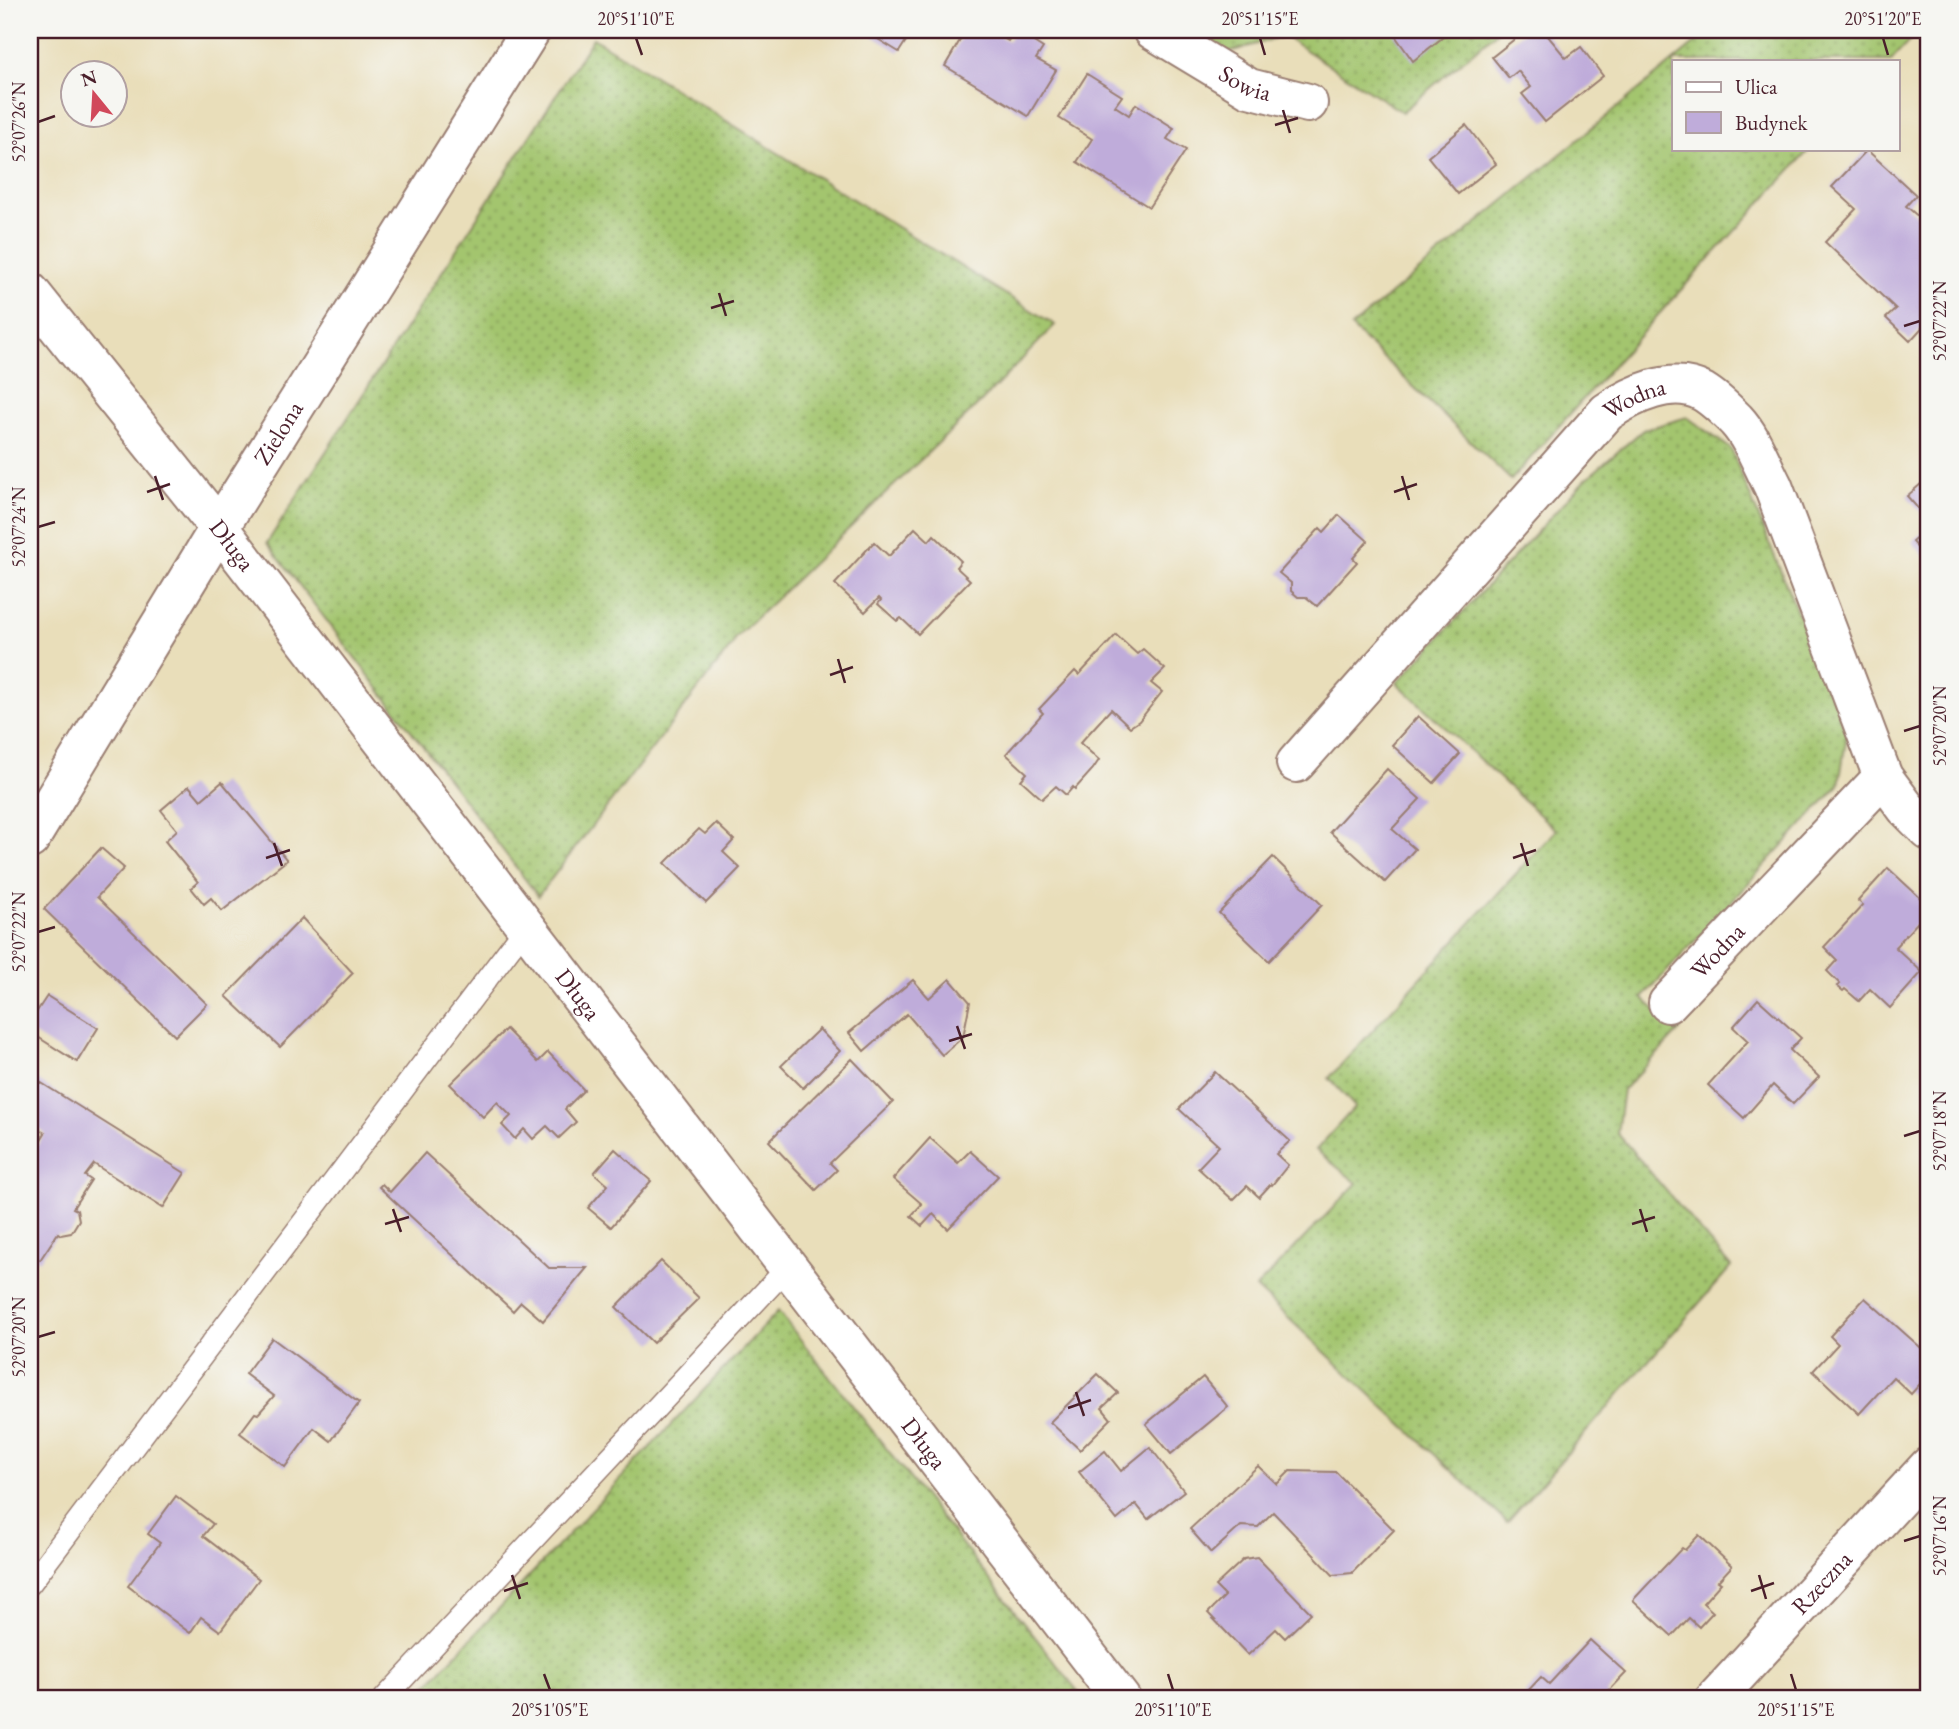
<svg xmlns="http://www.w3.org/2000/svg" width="1959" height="1729" viewBox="0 0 1959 1729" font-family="'EB Garamond',serif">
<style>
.grass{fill:url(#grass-dots);stroke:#76724c;stroke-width:2}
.building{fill:#bfacda}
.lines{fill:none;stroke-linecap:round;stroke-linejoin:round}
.lane-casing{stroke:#9a7e72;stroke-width:24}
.street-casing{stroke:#9a7e72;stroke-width:42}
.lane{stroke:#fff;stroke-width:21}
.street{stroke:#fff;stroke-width:38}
.ticks{fill:none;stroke:#4a1f2b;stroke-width:2.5}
.labels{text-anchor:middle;stroke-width:6;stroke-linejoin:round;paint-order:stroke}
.street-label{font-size:24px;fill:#4a1f2b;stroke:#f6f6f2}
.neatline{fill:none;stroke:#4a1f2b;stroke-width:2.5}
.ticks-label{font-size:18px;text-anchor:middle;fill:#4a1f2b}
</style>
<defs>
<pattern id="grass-dots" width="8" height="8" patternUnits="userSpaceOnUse" patternTransform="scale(1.75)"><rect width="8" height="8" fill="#a3c56e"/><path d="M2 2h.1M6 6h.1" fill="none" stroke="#879f5b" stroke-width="1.8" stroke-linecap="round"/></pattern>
</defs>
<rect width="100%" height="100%" fill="#f6f6f2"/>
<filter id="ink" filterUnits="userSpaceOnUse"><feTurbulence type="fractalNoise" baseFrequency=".0143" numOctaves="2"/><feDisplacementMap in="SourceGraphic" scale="14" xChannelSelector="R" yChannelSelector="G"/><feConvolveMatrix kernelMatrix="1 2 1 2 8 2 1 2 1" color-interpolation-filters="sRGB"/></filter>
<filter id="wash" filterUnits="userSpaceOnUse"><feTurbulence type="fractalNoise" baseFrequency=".00686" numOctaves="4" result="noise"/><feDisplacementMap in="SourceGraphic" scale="28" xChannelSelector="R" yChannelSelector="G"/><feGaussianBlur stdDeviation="1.57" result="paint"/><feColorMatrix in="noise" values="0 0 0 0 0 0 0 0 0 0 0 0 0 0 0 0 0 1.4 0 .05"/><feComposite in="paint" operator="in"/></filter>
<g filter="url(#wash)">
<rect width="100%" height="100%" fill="#e9deba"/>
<g class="grass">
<path d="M1188,30H1499L1402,112L1284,36L1226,53Z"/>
<path d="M1711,30H1899L1913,37L1891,61H1674V149H1810L1658,315L1511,480L1351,327Z"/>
<path d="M593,38L1055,325L981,402L734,639L733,644L538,896L267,543Z"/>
<path d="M1687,417L1731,449L1847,734L1839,785L1642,998L1680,1030L1623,1090L1617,1133L1731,1267L1507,1522L1256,1288L1357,1183L1316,1150L1355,1107L1329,1078L1556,830L1397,683L1585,480L1643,430Z"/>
<path d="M778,1311L1084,1699H414Z"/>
</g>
<g id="blocks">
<g class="building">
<path d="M863,30H913L899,52Z"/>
<path d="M966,30H989L1008,41L1015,30L1043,48L1036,59L1056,70L1028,116L945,66Z"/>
<path d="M1391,30H1452L1413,61Z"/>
<path d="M1526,30H1543L1566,58L1581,47L1603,76L1545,122L1522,94L1531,87L1518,71L1509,78L1492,57Z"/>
<path d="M1087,74L1122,96L1115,106L1129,115L1136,104L1174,128L1167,139L1186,150L1149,207L1077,162L1092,139L1059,118Z"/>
<path d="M1466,125L1496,164L1458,194L1428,157Z"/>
<path d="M1867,150L1916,195L1906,206L1929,226V320L1910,341L1886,318L1896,309L1825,242L1856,209L1832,187Z"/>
<path d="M1929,477V521L1907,496Z"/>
<path d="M1339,515L1368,541L1353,558L1357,562L1317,606L1306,597H1298L1291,591V583L1279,573L1320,528L1324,532Z"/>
<path d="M1929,527V561L1912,542Z"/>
<path d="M915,528L929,541L934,535L961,561L956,567L970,580L918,634L901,618L897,621L878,604L881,600L879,598L865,612L835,584L874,542L889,556Z"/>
<path d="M1116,635L1137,654L1143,649L1165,669L1151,683L1162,692L1139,721L1130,727L1111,709L1080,743L1099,760L1093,769L1075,789L1073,787L1066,795L1056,786L1042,799L1021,780L1027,773L1006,754L1043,713L1039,709L1075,671L1079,675Z"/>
<path d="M1418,716L1460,754L1434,783L1392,745Z"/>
<path d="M1387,769L1420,799L1392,829L1415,849L1385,882L1330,832Z"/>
<path d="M222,782L287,860L222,911L211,898L204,904L191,888L198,882L165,841L177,830L161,810L189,786L201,800Z"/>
<path d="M716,823L734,840L723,852L740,868L706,903L665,863L699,829L705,834Z"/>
<path d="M101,848L124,868L97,897L207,1004L175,1036L44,909Z"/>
<path d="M1273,857L1322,905L1269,961L1219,913Z"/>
<path d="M1888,868L1929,906V910L1895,947L1922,972L1890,1008L1870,989L1859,1001L1845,989L1843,991L1837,986L1840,984L1827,971L1837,960L1824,947L1863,905L1858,901Z"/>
<path d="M302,918L353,973L280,1047L226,996Z"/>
<path d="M950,979L970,1002L963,1037L942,1055L907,1014L864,1051L849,1033L913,980L929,998Z"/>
<path d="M47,996L98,1028L77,1062L30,1032V1022Z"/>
<path d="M1758,999L1801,1038L1790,1050L1819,1077L1793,1104L1773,1085L1744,1118L1708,1085L1748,1041L1733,1027Z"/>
<path d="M506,1029L538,1062L548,1052L584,1090L565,1109L576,1122L559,1138L547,1126L533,1139L524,1129L515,1139L502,1125L511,1116L497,1102L483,1117L450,1084Z"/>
<path d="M819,1029L840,1051L803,1088L781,1066Z"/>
<path d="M852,1059L893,1102L830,1163L837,1170L816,1190L769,1141Z"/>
<path d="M1215,1072L1290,1141L1276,1154L1288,1165L1272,1185L1271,1184L1259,1197L1247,1186L1233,1200L1198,1168L1219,1146L1179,1109Z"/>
<path d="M32,1077L185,1173L163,1208L94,1164L85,1176L91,1180L73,1208L77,1210L79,1220L71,1233L61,1235L58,1233L40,1260L30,1254V1145L31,1143L37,1146L45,1133L30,1124V1081Z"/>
<path d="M930,1138L958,1163L970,1151L998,1176L948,1229L933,1214L922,1226L911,1216L922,1204L893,1179Z"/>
<path d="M615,1149L651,1181L611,1227L588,1208L608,1185L594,1173Z"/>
<path d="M425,1153L549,1268H587L543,1321L521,1302L513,1311L379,1187L382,1184L390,1192Z"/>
<path d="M661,1261L699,1298L653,1343L616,1307Z"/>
<path d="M1865,1298L1929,1355V1374L1911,1394L1893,1377L1859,1414L1813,1371L1838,1344L1830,1336Z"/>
<path d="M272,1338L359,1403L331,1441L314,1428L285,1467L240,1433L255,1413L258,1414L274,1396L245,1374Z"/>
<path d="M1098,1374L1118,1393L1102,1408L1111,1419L1080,1450L1050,1422Z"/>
<path d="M1203,1377L1228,1407L1171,1454L1146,1424Z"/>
<path d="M1150,1447L1184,1491L1148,1519L1136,1504L1117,1520L1079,1472L1105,1451L1121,1471Z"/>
<path d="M1258,1466L1277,1484L1290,1471L1336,1472L1394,1530L1352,1573L1333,1575L1273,1512L1258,1527L1241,1526L1211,1553L1190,1529Z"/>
<path d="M176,1496L213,1524L203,1536L259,1579L220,1631L201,1617L190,1633L128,1586L160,1543L148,1534Z"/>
<path d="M1699,1535L1732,1566L1718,1581L1721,1583L1703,1603L1713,1612L1699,1627L1689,1618L1672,1636L1633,1600L1682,1548L1685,1550Z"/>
<path d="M1257,1557L1311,1613L1285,1638L1276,1629L1248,1655L1208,1613L1225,1596L1215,1586L1244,1559Z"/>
<path d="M1590,1640L1626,1673L1606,1694L1612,1699H1529L1524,1695L1541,1677L1549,1684Z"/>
</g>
</g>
</g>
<g filter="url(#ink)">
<use href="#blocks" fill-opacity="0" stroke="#9a7e72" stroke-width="2"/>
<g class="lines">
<defs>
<g id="lane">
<path d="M30,1584L526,927"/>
<path d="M384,1699L788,1267"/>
</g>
<g id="street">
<path id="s1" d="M1153,30L1249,88L1308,103"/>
<path id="s2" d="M30,292L219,528L1121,1699"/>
<path id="s3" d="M1296,763L1607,412C1632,395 1672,375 1703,392C1713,398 1727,411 1736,420C1752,437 1762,465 1773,486L1883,777L1906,808L1929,831"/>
<path id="s4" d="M30,839L219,528L531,30"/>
<path id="s5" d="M1668,1003L1883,777"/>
<path id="s6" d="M1715,1699L1929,1466"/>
</g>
</defs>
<use href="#lane" class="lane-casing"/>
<use href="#street" class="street-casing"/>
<use href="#lane" class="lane"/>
<use href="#street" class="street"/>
</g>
</g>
<path class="ticks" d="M636,38L642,55M1260,38L1265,55M1883,38L1888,55M1283,110L1290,133M38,122L55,116M1275,125L1298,118M719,293L726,316M711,308L734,301M1904,326L1920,321M155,476L163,500M1402,476L1409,500M147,492L170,484M1394,492L1417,484M38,527L55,522M838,659L845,683M830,675L853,667M1904,731L1920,726M274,843L282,866M1521,843L1528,866M266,858L290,850M1513,858L1536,850M38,932L55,927M957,1026L965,1049M949,1041L972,1034M1904,1136L1920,1131M393,1209L401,1232M1640,1209L1647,1232M385,1224L409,1217M1632,1224L1655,1217M38,1337L55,1332M1076,1392L1084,1416M1068,1408L1091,1400M1904,1541L1920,1536M512,1575L520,1599M1759,1575L1766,1599M504,1591L528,1583M1751,1591L1774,1583M544,1674L550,1690M1168,1674L1173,1690M1791,1674L1796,1690"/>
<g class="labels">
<g class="street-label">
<text dy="8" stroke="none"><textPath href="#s1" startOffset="107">Sowia</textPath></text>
<text dy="8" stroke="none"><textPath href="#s3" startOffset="500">Wodna</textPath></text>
<text dy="8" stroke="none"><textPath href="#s4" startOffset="476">Zielona</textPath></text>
<text dy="8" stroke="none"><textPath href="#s2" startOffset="324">Długa</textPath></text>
<text dy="8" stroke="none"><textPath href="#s5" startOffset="72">Wodna</textPath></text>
<text dy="8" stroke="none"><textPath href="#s2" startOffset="891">Długa</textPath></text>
<text dy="8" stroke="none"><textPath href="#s2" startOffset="1458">Długa</textPath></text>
<text dy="8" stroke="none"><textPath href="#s6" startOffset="158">Rzeczna</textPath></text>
</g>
</g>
<rect width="1959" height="1729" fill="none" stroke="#f6f6f2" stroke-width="77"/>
<rect x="1672" y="60" width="228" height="91" fill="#f6f6f2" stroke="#b1a0a2" stroke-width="2"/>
<rect x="1686" y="82" width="35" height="10" fill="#ffffff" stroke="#b1a0a2" stroke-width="2"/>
<text x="1735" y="94" font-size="21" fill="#4a1f2b">Ulica</text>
<rect x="1686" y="112" width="35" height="21" fill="#bfacda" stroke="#b1a0a2" stroke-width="2"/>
<text x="1735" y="130" font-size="21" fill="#4a1f2b">Budynek</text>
<g transform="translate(94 94) rotate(342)"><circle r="33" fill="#f6f6f2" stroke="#b1a0a2" stroke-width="2"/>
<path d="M0-5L12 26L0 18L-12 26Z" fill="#d1495b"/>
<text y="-10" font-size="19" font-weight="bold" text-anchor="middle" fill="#4a1f2b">N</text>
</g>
<rect x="38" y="38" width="1882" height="1652" class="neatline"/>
<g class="ticks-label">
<text x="636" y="25">20°51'10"E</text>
<text x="1260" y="25">20°51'15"E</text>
<text x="1883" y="25">20°51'20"E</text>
<text transform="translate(19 122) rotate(-90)" y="6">52°07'26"N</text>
<text transform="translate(1940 321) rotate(-90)" y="6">52°07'22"N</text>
<text transform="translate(19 527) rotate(-90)" y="6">52°07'24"N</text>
<text transform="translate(1940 726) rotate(-90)" y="6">52°07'20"N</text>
<text transform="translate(19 932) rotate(-90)" y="6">52°07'22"N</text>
<text transform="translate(1940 1131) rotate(-90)" y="6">52°07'18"N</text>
<text transform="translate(19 1337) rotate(-90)" y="6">52°07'20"N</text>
<text transform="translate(1940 1536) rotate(-90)" y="6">52°07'16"N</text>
<text x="550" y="1716">20°51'05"E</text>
<text x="1173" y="1716">20°51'10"E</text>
<text x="1796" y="1716">20°51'15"E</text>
</g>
</svg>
